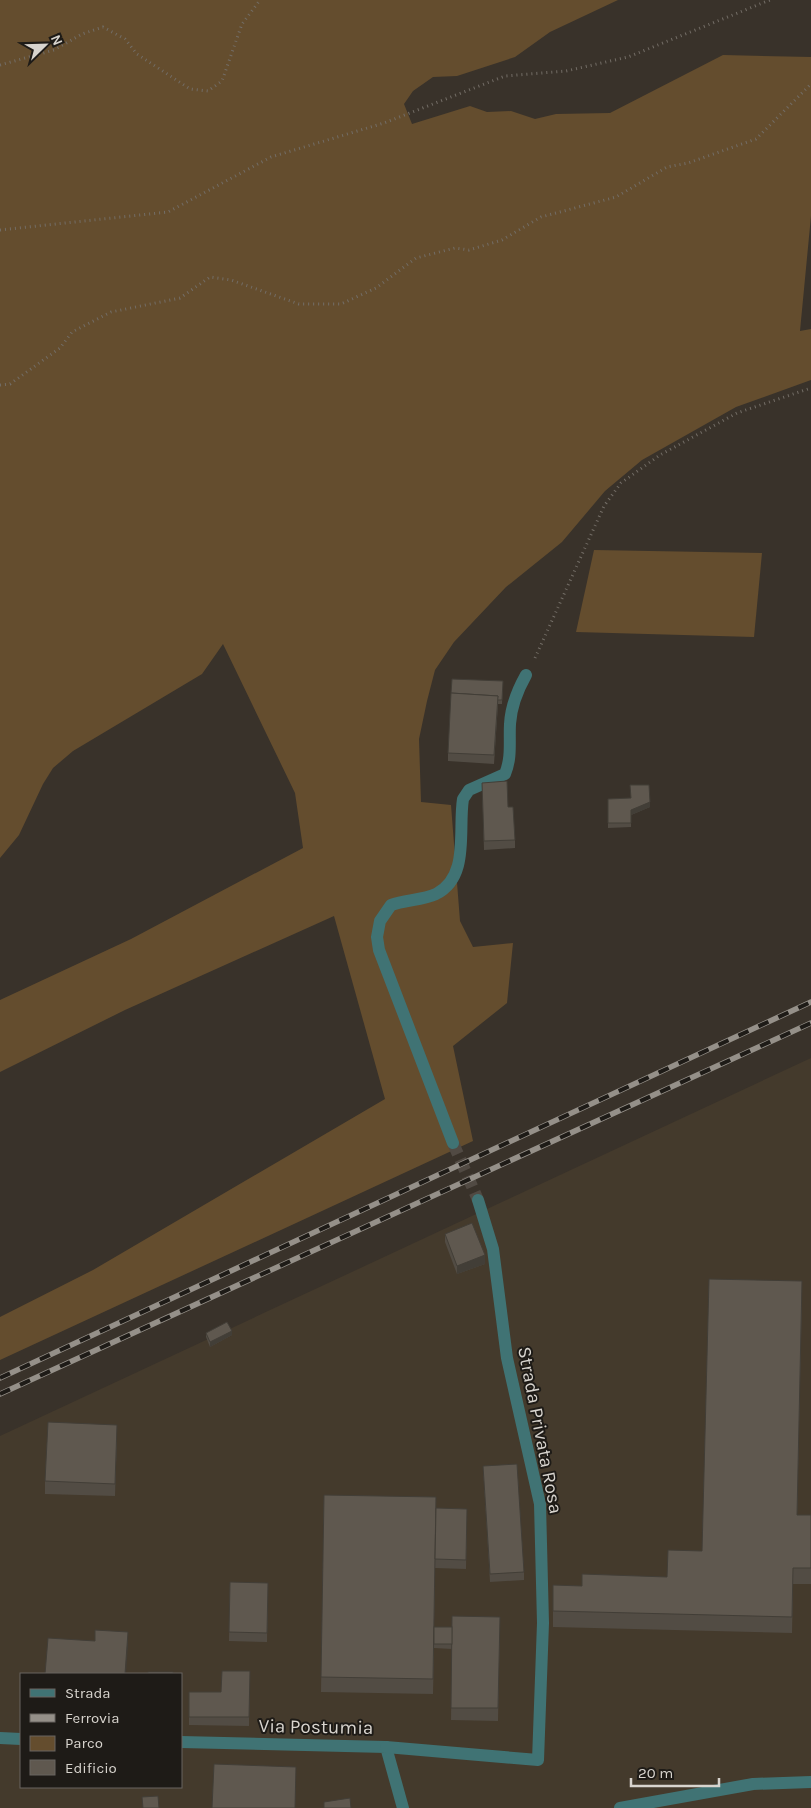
<svg xmlns="http://www.w3.org/2000/svg" width="811" height="1808" viewBox="0 0 811 1808" font-family="Karla,sans-serif">
<style>
.built{fill:#443a2c;fill-rule:evenodd}
.green{fill:#644d2e}
.lines{fill:none;stroke-linecap:round;stroke-linejoin:round}
.minor-tunnel{stroke:#514a43;stroke-width:12;stroke-dasharray:12 6;stroke-linecap:butt}
.path{stroke:#736d66;stroke-width:3;stroke-dasharray:1 4;stroke-linecap:butt}
.minor{stroke:#407374;stroke-width:12}
.rail-casing{stroke:#959089;stroke-width:5.5}
.rail{stroke:#1e1b17;stroke-width:4;stroke-dasharray:11;stroke-linecap:butt}
.wall{fill:#524c44}
.shaded-wall{fill:#423e37}
.building{fill:#5f584f;stroke:#423e37}
.labels{text-anchor:middle;stroke-width:4;stroke-linejoin:round;paint-order:stroke}
.street-label{font-size:19px;fill:#d8d4ce;stroke:#1e1b17}
</style>
<rect width="100%" height="100%" fill="#39322a"/>
<path class="built" d="M811,1058V1808H0V1436ZM21,1674H181V1787H21Z"/>
<g class="green">
<path d="M0,0H618L550,32L515,57L457,76L433,77L413,91L404,104L412,124L470,106L487,112L511,111L535,119L556,114L610,113L723,55L811,57V216L800,331L811,329V380L736,407L642,460L605,491L562,542L506,587L454,642L435,670L427,701L419,739L421,802L451,805L460,921L473,947L513,943L507,1003L453,1046L473,1141L0,1360V1317L93,1270L385,1099L334,916L125,1010L0,1072V1000L131,939L303,848L295,793L223,644L202,674L73,751L53,768L43,784L19,835L0,858Z"/>
<path d="M594,550L762,553L754,637L576,632Z"/>
</g>
<g class="lines">
<path class="minor-tunnel" d="M453,1143L478,1200"/>
<g class="path">
<path d="M0,65L54,50L82,34L103,27L125,39L137,54L190,89L208,91L222,81L242,24L260,0"/>
<path d="M0,230L168,212L271,157L384,123L505,76L566,71L628,57L770,0"/>
<path d="M0,385L10,384L60,348L72,332L111,312L180,298L210,277L231,280L299,304H341L376,288L416,258L455,248L469,250L502,240L541,217L616,197L667,167L688,163L756,139L811,84"/>
<path d="M535,658L604,506L621,483L660,455L737,413L811,388"/>
</g>
<g class="minor">
<path d="M453,1143L379,950L377,937L380,921L391,905C405,900 423,900 436,894C470,877 458,830 463,799L469,790L505,774C512,757 509,742 510,724C511,706 517,691 526,675"/>
<path d="M0,1738L21,1739"/>
<path d="M181,1742L386,1747L403,1808"/>
<path d="M386,1747L538,1760L543,1623L540,1504L507,1358L493,1249L478,1200"/>
<path d="M620,1808L753,1784L811,1782"/>
</g>
<defs>
<g id="rail">
<path d="M0,1378L811,1002"/>
<path d="M0,1394L811,1023"/>
</g>
</defs>
<use href="#rail" class="rail-casing"/>
<use href="#rail" class="rail"/>
</g>
<g class="wall">
<path d="M503,681L502,704H498L494,764L448,761V753Z"/>
<path d="M482,783L508,807L515,840V848L484,850Z"/>
<path d="M608,799L650,807L631,815V827L608,828Z"/>
<path d="M445,1234L485,1264L457,1274L445,1242Z"/>
<path d="M802,1297L797,1515H811V1584H793L792,1633L553,1627V1611L582,1586L667,1577L702,1551Z"/>
<path d="M206,1333L232,1335L210,1347L206,1337Z"/>
<path d="M117,1437L115,1496L45,1494V1481Z"/>
<path d="M483,1466L524,1572V1580L490,1582Z"/>
<path d="M324,1495L436,1508L467,1509L466,1569L435,1568L434,1627H452L500,1617L498,1721L451,1720L452,1649L434,1648L433,1694L321,1692Z"/>
<path d="M230,1582L268,1583L267,1642L229,1641Z"/>
<path d="M250,1671L249,1726L189,1725V1692H221Z"/>
</g>
<g class="shaded-wall">
<path d="M650,802V807L631,815V810Z"/>
<path d="M485,1255V1264L457,1274V1266Z"/>
<path d="M232,1331V1335L210,1347V1342Z"/>
<path d="M117,1425V1437L115,1496V1484Z"/>
<path d="M128,1632V1645L126,1674H125Z"/>
</g>
<g class="building">
<path d="M452,679L503,681L502,700H497L498,696L451,693Z"/>
<path d="M451,693L498,696L494,755L448,753Z"/>
<path d="M507,781L508,807H513L515,840L484,841L482,783Z"/>
<path d="M630,785H649L650,802L631,810V823H608V799L631,798Z"/>
<path d="M472,1223L485,1255L457,1266L445,1234Z"/>
<path d="M709,1279L802,1281L797,1515H811V1568H793L792,1617L553,1611V1585L582,1586V1574L667,1577L668,1550L702,1551Z"/>
<path d="M227,1322L232,1331L210,1342L206,1333Z"/>
<path d="M48,1422L117,1425L115,1484L45,1481Z"/>
<path d="M517,1464L524,1572L490,1574L483,1466Z"/>
<path d="M324,1495L436,1497L433,1679L321,1677Z"/>
<path d="M436,1508L467,1509L466,1560L435,1559Z"/>
<path d="M230,1582L268,1583L267,1633L229,1632Z"/>
<path d="M452,1616L500,1617L498,1708H451Z"/>
<rect x="434" y="1627" width="18" height="17"/>
<path d="M95,1630L128,1632L125,1674H45L48,1638L95,1641Z"/>
<path d="M222,1671H250L249,1717H189V1692H221Z"/>
<rect x="148" y="1672" width="25" height="2"/>
<path d="M214,1764L296,1767L295,1808H212Z"/>
<path d="M158,1796L159,1808H143L142,1797Z"/>
<path d="M350,1798L351,1808H324V1802Z"/>
</g>
<g class="labels">
<g class="street-label">
<text transform="translate(541 1430) rotate(79)" y="7">Strada Privata Rosa</text>
<text transform="translate(316 1726) rotate(1)" y="7">Via Postumia</text>
</g>
</g>
<rect x="20" y="1673" width="162" height="115" fill="#1e1b17" stroke="#686560"/>
<rect x="30" y="1689" width="25" height="8" fill="#407374" stroke="#686560"/>
<text x="65" y="1698" font-size="15" fill="#d8d4ce">Strada</text>
<rect x="30" y="1714" width="25" height="8" fill="#959089" stroke="#686560"/>
<text x="65" y="1723" font-size="15" fill="#d8d4ce">Ferrovia</text>
<rect x="30" y="1736" width="25" height="15" fill="#644d2e" stroke="#686560"/>
<text x="65" y="1748" font-size="15" fill="#d8d4ce">Parco</text>
<rect x="30" y="1760" width="25" height="15" fill="#5f584f" stroke="#686560"/>
<text x="65" y="1773" font-size="15" fill="#d8d4ce">Edificio</text>
<g transform="translate(45 45) rotate(67)" stroke="#1e1b17" stroke-width="4" paint-order="stroke">
<path d="M0-4L9 19L0 12L-9 19Z" fill="#d8d4ce"/>
<text y="-8" font-size="14" font-weight="bold" text-anchor="middle" fill="#d8d4ce">N</text>
</g>
<path d="M631 1778v8h88v-8" fill="none" stroke="#d8d4ce" stroke-width="2.5"/>
<text x="638" y="1778" font-size="15" fill="#d8d4ce" stroke="#1e1b17" stroke-width="4" paint-order="stroke">20 m</text>
</svg>
